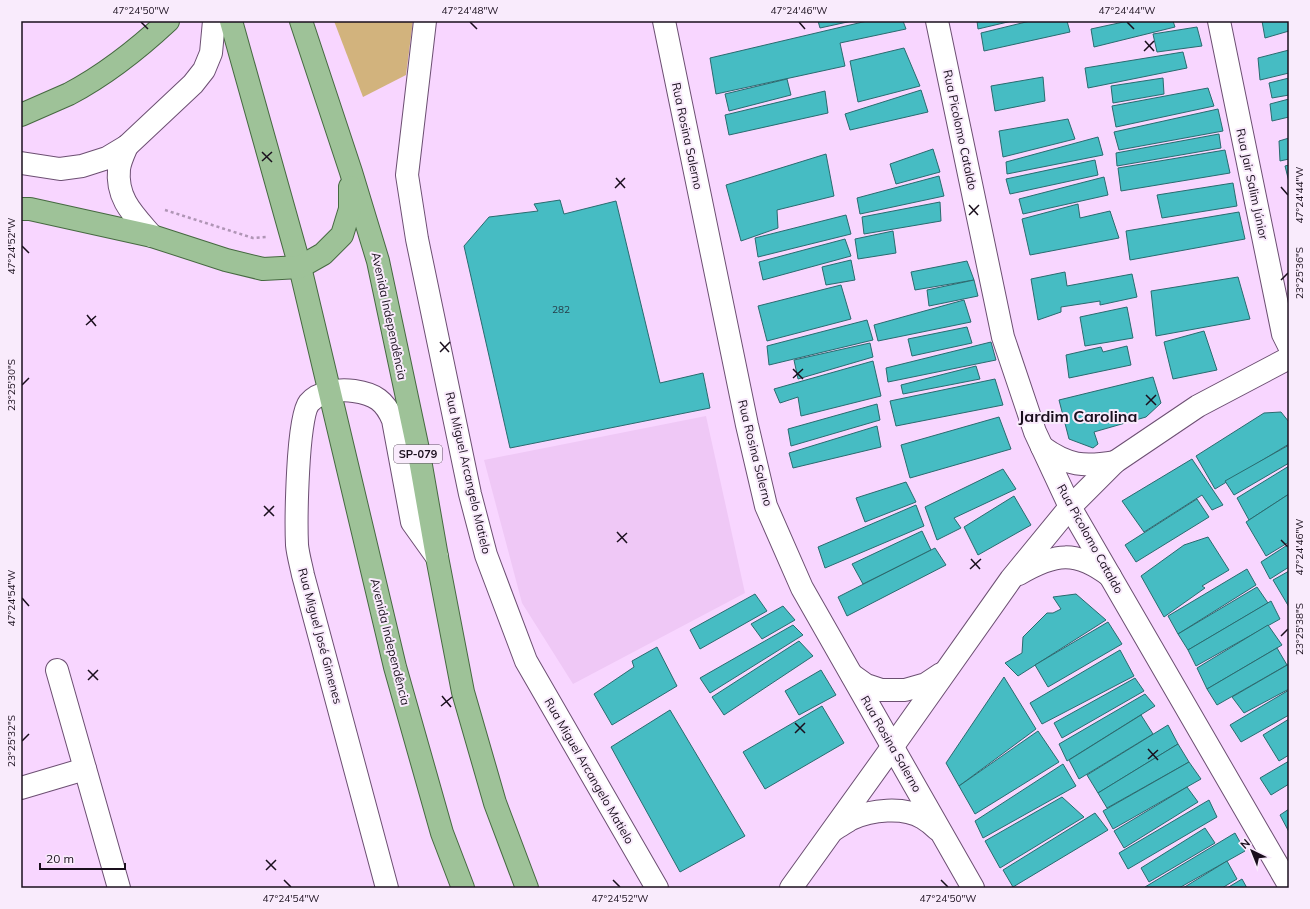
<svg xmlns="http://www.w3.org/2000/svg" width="1310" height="909" viewBox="0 0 1310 909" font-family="Mulish,sans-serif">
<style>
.built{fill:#efc8f6}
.green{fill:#d2b37d}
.building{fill:#46bcc3;stroke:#2a6b6f}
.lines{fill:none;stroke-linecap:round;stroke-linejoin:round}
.minor-casing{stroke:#6c4f72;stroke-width:24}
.major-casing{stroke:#466941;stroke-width:24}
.path{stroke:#af95b5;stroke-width:2.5;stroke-dasharray:3 3;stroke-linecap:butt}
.minor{stroke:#fff;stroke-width:22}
.major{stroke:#9ec298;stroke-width:22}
.ticks{fill:none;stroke:#1a0f1d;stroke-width:1.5}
.labels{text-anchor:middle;stroke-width:4;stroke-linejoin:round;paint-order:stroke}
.number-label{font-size:10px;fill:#253a46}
.shield{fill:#f9ebfc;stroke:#5d5160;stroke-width:1}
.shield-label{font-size:11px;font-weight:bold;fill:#1a0f1d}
.street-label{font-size:12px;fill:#1a0f1d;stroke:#f9ebfc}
.district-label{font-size:16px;font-weight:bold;fill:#1a0f1d;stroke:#f9ebfc}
.neatline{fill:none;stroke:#1a0f1d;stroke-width:1.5}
.ticks-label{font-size:10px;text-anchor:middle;fill:#1a0f1d}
</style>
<rect width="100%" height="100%" fill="#f8d6ff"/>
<path class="built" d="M706,416L745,593L573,684L522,603L484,460Z"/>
<path class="green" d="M334,21H413L406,75L363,97Z"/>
<g class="building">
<path d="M818,21H852L820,28Z"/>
<path d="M867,21H903L906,29L840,43L845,66L716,94L710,58Z"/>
<path d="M977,21H1012L978,29Z"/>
<path d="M1030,21H1067L1070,32L984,51L981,33Z"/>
<path d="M1128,21H1173L1175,27L1094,47L1091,29Z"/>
<path d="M1262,21H1289V31L1265,38Z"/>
<path d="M1197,27L1202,46L1157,52L1153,34Z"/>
<path d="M904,48L920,86L858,102L850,61Z"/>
<path d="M1289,50V73L1260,80L1258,58Z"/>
<path d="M1183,52L1187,68L1088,88L1085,68Z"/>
<path d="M1043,77L1045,101L995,111L991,86Z"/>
<path d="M1163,78L1164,94L1113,103L1111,86Z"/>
<path d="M1289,78V95L1272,98L1269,83Z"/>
<path d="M787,79L791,95L729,111L725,94Z"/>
<path d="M1208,88L1214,106L1116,127L1112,106Z"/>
<path d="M921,90L928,112L850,130L845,114Z"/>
<path d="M825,91L828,113L729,135L725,115Z"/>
<path d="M1289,99V117L1272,121L1270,104Z"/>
<path d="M1218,109L1223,131L1119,150L1114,132Z"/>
<path d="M1068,119L1075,139L1003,157L999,131Z"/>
<path d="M1219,134L1221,148L1117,166L1116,153Z"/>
<path d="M1098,137L1103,155L1007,174L1006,162Z"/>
<path d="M1289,138V159L1280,161L1279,141Z"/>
<path d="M933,149L940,172L896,184L890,164Z"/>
<path d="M1225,150L1230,173L1121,191L1118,168Z"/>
<path d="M826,154L834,196L777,210L778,228L741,241L726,185Z"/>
<path d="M1095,160L1098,175L1010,194L1006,179Z"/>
<path d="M1289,165V182L1285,166Z"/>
<path d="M939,176L944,196L860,214L857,198Z"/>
<path d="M1104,177L1108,195L1023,214L1019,199Z"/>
<path d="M1233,183L1237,206L1162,218L1157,195Z"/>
<path d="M560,200L564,214L616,201L660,383L703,373L710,408L510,448L464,246L489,217L538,211L534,204Z"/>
<path d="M940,202L941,221L864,234L862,217Z"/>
<path d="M1078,204L1080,218L1110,211L1119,238L1030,255L1022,219Z"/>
<path d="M1239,212L1245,239L1130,260L1126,231Z"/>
<path d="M846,215L851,234L758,257L755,238Z"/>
<path d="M893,231L896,253L858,259L855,239Z"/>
<path d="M845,239L851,256L763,280L759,262Z"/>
<path d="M851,260L855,280L826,285L822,267Z"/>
<path d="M967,261L974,280L915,290L911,272Z"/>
<path d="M1065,272L1067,286L1132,274L1137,297L1100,305V301L1061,307V312L1038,320L1031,279Z"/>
<path d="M1238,277L1250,319L1156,336L1151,291Z"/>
<path d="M974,280L978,296L929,306L927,290Z"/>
<path d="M841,285L851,319L767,341L758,306Z"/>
<path d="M964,300L971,322L878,341L874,325Z"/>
<path d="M1127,307L1133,338L1085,346L1080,317Z"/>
<path d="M867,320L873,340L769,365L767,346Z"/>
<path d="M967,327L972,343L912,356L908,339Z"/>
<path d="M1204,331L1217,370L1173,379L1164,342Z"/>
<path d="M991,342L996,360L888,382L886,368Z"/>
<path d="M870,343L873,357L798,379L794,360Z"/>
<path d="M1127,346L1131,365L1069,378L1066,355L1101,347L1103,352Z"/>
<path d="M873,361L881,396L801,416L798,397L780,403L774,389Z"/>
<path d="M976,366L980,379L903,394L901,385Z"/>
<path d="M1153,377L1161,403L1146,417L1094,432L1098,444L1093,448L1069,439L1059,400Z"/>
<path d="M995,379L1003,405L896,426L890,401Z"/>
<path d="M877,404L880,420L791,446L788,429Z"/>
<path d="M1281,412L1289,422V444L1215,489L1196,456L1264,413Z"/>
<path d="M999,417L1011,449L910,478L901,445Z"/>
<path d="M877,426L881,447L793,468L789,453Z"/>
<path d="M1289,445V463L1234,495L1225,481Z"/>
<path d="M1192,459L1223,505L1212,510L1202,495L1144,532L1122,501Z"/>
<path d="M1289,466V494L1249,520L1237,498Z"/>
<path d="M1003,469L1016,489L954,518L961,528L937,540L925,507Z"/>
<path d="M906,482L916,502L865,522L856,498Z"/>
<path d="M1289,494V542L1266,556L1246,522Z"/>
<path d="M1014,496L1031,525L978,555L964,527Z"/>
<path d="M1197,499L1209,517L1136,562L1125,545Z"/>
<path d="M916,505L924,526L825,568L818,547Z"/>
<path d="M922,531L931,550L863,584L852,564Z"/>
<path d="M1208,537L1229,570L1202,586L1205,588L1164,617L1141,576L1184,545Z"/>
<path d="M1289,544V567L1270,579L1261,562Z"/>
<path d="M935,548L946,565L847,616L838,597Z"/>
<path d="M1247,569L1256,585L1178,634L1168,616Z"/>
<path d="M1289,571V607L1273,580Z"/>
<path d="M1257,587L1268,603L1188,650L1178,634Z"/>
<path d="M755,594L767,611L700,649L690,630Z"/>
<path d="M1076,594L1106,620L1018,676L1005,663L1022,653L1023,637L1047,613H1053L1061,609L1053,597Z"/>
<path d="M1271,601L1280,619L1196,666L1188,650Z"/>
<path d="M783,606L795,620L762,639L751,624Z"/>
<path d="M1108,622L1122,644L1048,687L1035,665Z"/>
<path d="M793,625L803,635L710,693L700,678Z"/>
<path d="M1268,625L1282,645L1207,689L1197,668Z"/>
<path d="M799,641L813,656L724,715L712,697Z"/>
<path d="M657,647L677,686L612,725L594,694L634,667L632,661Z"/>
<path d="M1277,648L1287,665L1217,705L1207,689Z"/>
<path d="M1120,650L1134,676L1042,724L1030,703Z"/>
<path d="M1289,664V689L1244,713L1232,697Z"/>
<path d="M821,670L836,695L799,715L785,691Z"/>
<path d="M1004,677L1036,729L959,786L946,763Z"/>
<path d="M1135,678L1144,691L1062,738L1054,723Z"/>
<path d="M1289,690V715L1241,742L1230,725Z"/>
<path d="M1145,694L1155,706L1067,761L1059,744Z"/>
<path d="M822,706L844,743L765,789L743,752Z"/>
<path d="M670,710L745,836L680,872L611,747Z"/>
<path d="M1141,715L1153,734L1079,779L1069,760Z"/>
<path d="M1289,719V755L1279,761L1263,735Z"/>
<path d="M1168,725L1178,744L1098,793L1087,775Z"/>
<path d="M1038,731L1059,762L975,814L959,786Z"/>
<path d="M1178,744L1189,762L1107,808L1098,793Z"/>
<path d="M1289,761V784L1271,795L1260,778Z"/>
<path d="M1189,762L1201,779L1113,829L1103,811Z"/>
<path d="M1063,764L1076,786L983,838L975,821Z"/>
<path d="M1187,787L1198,802L1124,848L1114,831Z"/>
<path d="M1062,797L1084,817L1000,868L985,841Z"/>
<path d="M1209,800L1217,817L1128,869L1119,853Z"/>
<path d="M1289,809V832L1280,815Z"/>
<path d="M1095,813L1108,830L1013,887L1003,870Z"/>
<path d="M1205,828L1215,843L1149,882L1141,868Z"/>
<path d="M1235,833L1245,851L1179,888H1146L1145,887Z"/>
<path d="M1227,861L1237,879L1222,888H1183Z"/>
<path d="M1242,879L1247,888H1227Z"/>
</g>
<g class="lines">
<defs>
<g id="minor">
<path d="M425,21L407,175L417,239L470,494L486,555L526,661L657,888"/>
<path d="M664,21L747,425L766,506L802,588L973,888"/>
<path d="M937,21L1003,337L1035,432L1070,507L1289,885"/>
<path d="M1219,21L1283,334L1289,346"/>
<path d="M127,146C124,153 120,161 119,169C116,199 134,215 152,236"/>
<path d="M21,163L60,169L82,166L107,158L127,146L193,84L204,70L211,53L214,21"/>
<path d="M1042,447C1068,466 1084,467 1115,462"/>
<path d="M1019,574C1055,553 1076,550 1110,576"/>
<path d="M57,670L119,888"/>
<path d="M852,675L866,685L881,690H905L926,684L941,674"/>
<path d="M21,788L85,769"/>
<path d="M835,829C840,826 846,822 851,819C871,810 903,806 923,818C928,821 933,825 937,829"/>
<path d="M387,888L303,575C301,565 298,555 297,545C296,522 297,418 309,403C319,391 340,389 354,391C375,394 385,401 393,420L412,522L437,557"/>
<path d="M791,888L893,746L1011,579L1070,507L1115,462L1198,406L1289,358"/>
</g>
<g id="major">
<path d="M231,21L300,267L395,667L442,833L463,888"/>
<path d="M301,21L351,172L378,261L419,454L437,557L463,692L495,803L527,888"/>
<path d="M21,115C37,108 53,101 69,94C105,75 138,49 168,21"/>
<path d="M21,209H30L152,236L226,260L263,269L300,267L323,254L342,235L350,209V187"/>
</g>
</defs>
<use href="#minor" class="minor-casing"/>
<use href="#major" class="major-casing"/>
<path class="path" d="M165,210L253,238L266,237"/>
<use href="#minor" class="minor"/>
<use href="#major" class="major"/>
</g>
<path class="ticks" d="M141,22L148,29M470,22L477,29M799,22L805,29M1127,22L1134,29M1145,41L1154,51M1144,51L1154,41M262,152L272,162M262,161L272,152M616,178L625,188M1281,187L1288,195M615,188L625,178M969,205L978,215M969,215L979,205M22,246L29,253M1281,280L1288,273M87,315L96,326M86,325L96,316M440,342L449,352M440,352L450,342M793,369L803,379M793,378L803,369M22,385L29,378M1146,395L1156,405M1146,405L1156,395M264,506L274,516M264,516L274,506M617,532L627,543M1281,540L1288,547M617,542L627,533M971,559L980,569M970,569L981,559M22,598L29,606M1281,636L1288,629M88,670L98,680M88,680L98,670M442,696L451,707M441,706L452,697M795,723L805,733M795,733L805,723M22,741L29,734M1148,749L1158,760M1148,759L1158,750M266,860L276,870M266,870L276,860M284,880L291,887M613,880L620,887M941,880L948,887"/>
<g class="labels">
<g class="number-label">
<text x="561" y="313">282</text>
</g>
<rect class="shield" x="394" y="445" width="48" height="18" rx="3"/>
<g class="shield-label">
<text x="418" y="458">SP-079</text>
</g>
<g class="street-label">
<text transform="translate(960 130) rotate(78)" y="4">Rua Picolomo Cataldo</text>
<text transform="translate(687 136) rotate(78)" y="4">Rua Rosina Salerno</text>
<text transform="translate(1252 184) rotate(78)" y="4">Rua Jair Salim Júnior</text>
<text transform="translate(389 316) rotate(78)" y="4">Avenida Independência</text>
<text transform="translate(755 453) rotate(76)" y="4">Rua Rosina Salerno</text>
<text transform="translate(468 473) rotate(77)" y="4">Rua Miguel Arcangelo Matielo</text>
<text transform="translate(1090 539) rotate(61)" y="4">Rua Picolomo Cataldo</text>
<text transform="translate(320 636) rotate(75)" y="4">Rua Miguel José Gimenes</text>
<text transform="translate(390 642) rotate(76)" y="4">Avenida Independência</text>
<text transform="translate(891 744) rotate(60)" y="4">Rua Rosina Salerno</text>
<text transform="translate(589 771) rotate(60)" y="4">Rua Miguel Arcangelo Matielo</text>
</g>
<g class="district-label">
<text x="1078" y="422">Jardim Carolina</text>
</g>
</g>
<rect width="1310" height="909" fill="none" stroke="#f9ebfc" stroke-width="44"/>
<g transform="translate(1252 851) rotate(317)" stroke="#f9ebfc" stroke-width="3" paint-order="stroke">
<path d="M0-3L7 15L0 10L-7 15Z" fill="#1a0f1d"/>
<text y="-6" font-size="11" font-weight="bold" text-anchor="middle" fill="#1a0f1d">N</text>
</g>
<path d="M40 863v6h85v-6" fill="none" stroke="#1a0f1d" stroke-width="2"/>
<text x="46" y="863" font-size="12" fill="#1a0f1d" stroke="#f9ebfc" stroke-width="3" paint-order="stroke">20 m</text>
<rect x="22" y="22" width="1266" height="865" class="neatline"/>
<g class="ticks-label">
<text x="141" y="14">47°24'50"W</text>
<text x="470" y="14">47°24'48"W</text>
<text x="799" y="14">47°24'46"W</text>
<text x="1127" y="14">47°24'44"W</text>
<text transform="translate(1299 195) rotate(-90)" y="4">47°24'44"W</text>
<text transform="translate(11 246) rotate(-90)" y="4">47°24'52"W</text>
<text transform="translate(1299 273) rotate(-90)" y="4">23°25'36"S</text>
<text transform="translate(11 385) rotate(-90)" y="4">23°25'30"S</text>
<text transform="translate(1299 547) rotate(-90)" y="4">47°24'46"W</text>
<text transform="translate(11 598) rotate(-90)" y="4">47°24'54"W</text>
<text transform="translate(1299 629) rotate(-90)" y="4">23°25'38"S</text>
<text transform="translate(11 741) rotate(-90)" y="4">23°25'32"S</text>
<text x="291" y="902">47°24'54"W</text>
<text x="620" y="902">47°24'52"W</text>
<text x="948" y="902">47°24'50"W</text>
</g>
</svg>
